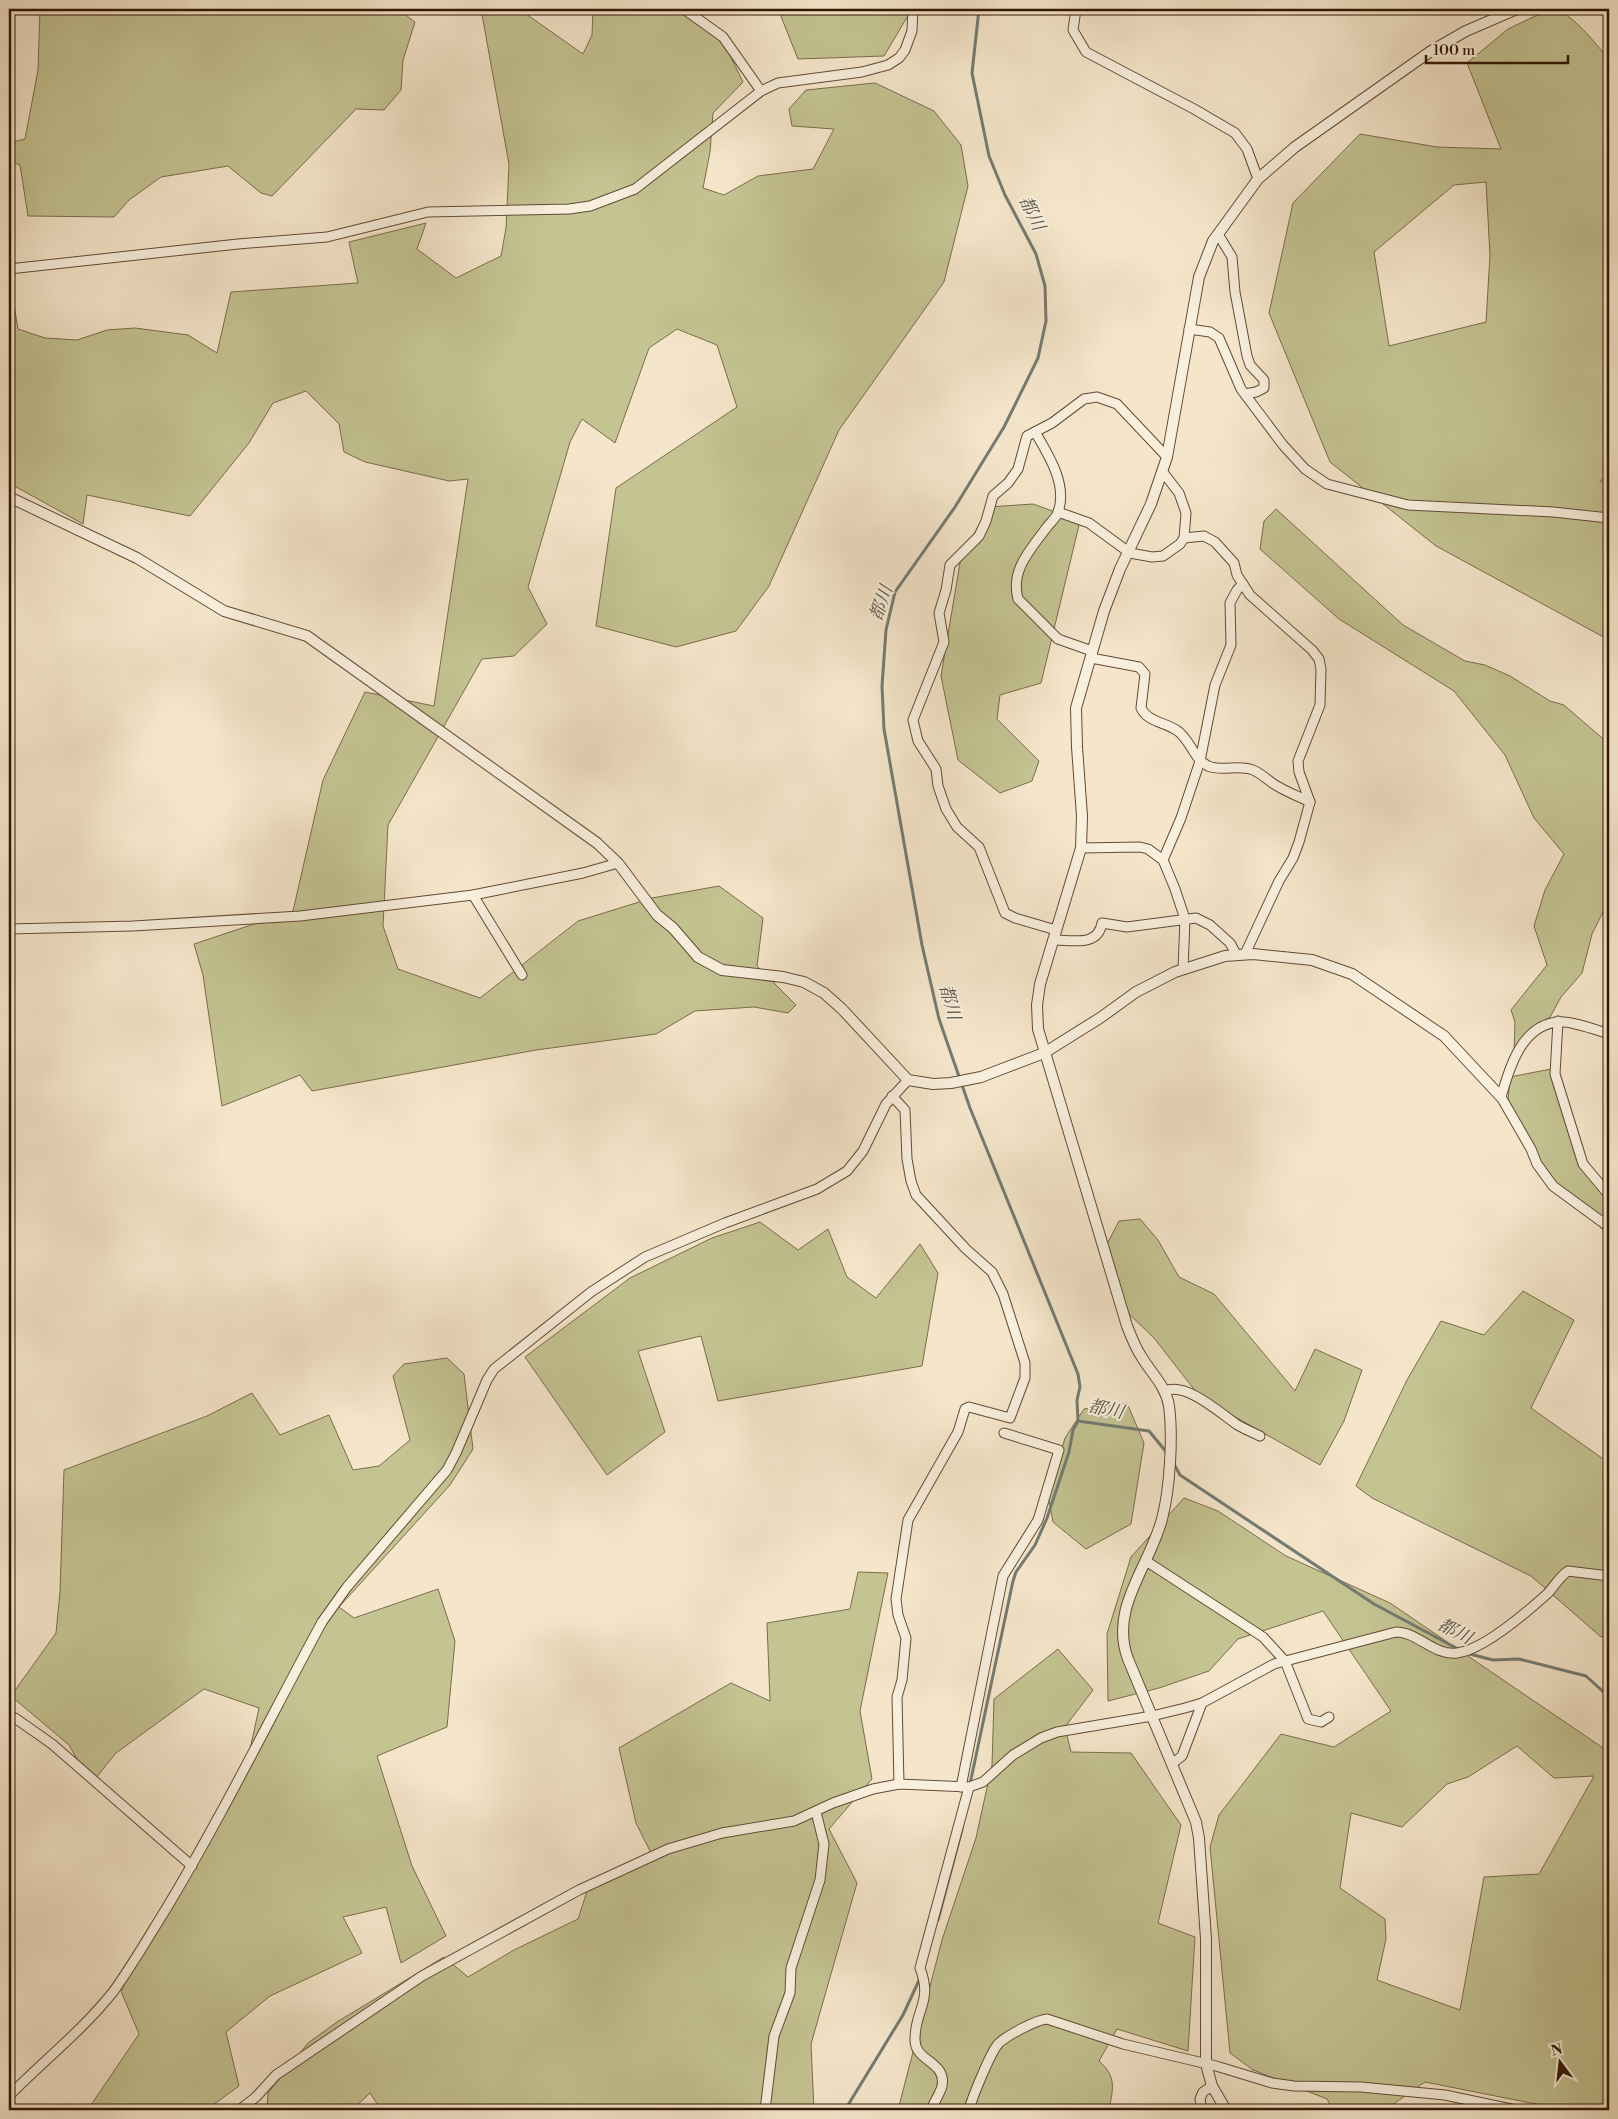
<svg xmlns="http://www.w3.org/2000/svg" width="1618" height="2119" viewBox="0 0 1618 2119" font-family="'Libre Bodoni','Noto Serif JP',serif">
<style>
.green{fill:#c4c392;stroke:#7b6c4a;fill-rule:evenodd}
.lines{fill:none;stroke-linecap:round;stroke-linejoin:round}
.stream{stroke:#737b73;stroke-width:3}
.minor-casing{stroke:#634a34;stroke-width:11}
.tertiary-casing{stroke:#634a34;stroke-width:12}
.minor{stroke:#f8efdd;stroke-width:9}
.tertiary{stroke:#f8efdd;stroke-width:10}
.labels{text-anchor:middle;stroke-width:4;stroke-linejoin:round;paint-order:stroke}
.water-label{font-size:18px;font-style:italic;fill:#585144;stroke:#f8efdd}
</style>
<rect width="100%" height="100%" fill="#f5e6cb"/>
<filter id="stains"><feTurbulence type="fractalNoise" baseFrequency=".004" numOctaves="4"/><feColorMatrix values="0 0 0 0 .2 0 0 0 0 .09 0 0 0 0 .02 0 0 0 .5 -.17"/></filter>
<radialGradient id="worn" r=".72"><stop offset=".6" stop-color="#630" stop-opacity="0"/><stop offset="1" stop-color="#630" stop-opacity=".3"/></radialGradient>
<g class="green">
<path d="M40,9H398L415,22L403,60L401,90L384,110L356,109L272,196L261,193L228,166L161,177L129,200L114,217L28,216L20,165L9,161V143L25,139L38,70Z"/>
<path d="M481,9H519L583,54L592,35L593,9H685L719,33L743,82L713,113L710,152L703,188L724,195L758,176L813,169L834,129L792,126L789,109L806,90L875,83L934,111L961,145L968,186L944,282L839,430L769,586L736,631L676,647L596,626L616,488L737,407L717,345L677,329L649,348L615,443L582,419L570,442L528,587L547,624L514,656L482,659L388,825L383,926L398,969L480,998L578,921L652,898L719,886L763,918L757,966L796,1005L788,1013L754,1007L695,1011L656,1034L536,1050L312,1091L300,1075L222,1106L203,975L194,944L293,911L323,780L365,692L434,706L468,479L449,481L365,462L344,452L339,424L306,391L273,403L249,443L190,516L87,495L83,524L9,483V287L12,293L18,329L45,338L77,340L107,330L135,328L188,335L217,353L231,292L358,283L349,242L426,223L417,249L456,278L501,256L506,228L509,164Z"/>
<path d="M778,9H912L884,56L798,59Z"/>
<path d="M1550,9C1570,9 1596,45 1609,59V474L1600,481L1609,482V640L1436,546L1330,462L1269,313L1293,203L1360,134L1437,147L1501,149L1467,63L1508,29ZM1486,182L1490,255L1486,322L1389,346L1374,252L1454,185Z"/>
<path d="M1033,504L1080,521L1041,683L1000,695L997,719L1039,761L1032,781L1000,793L958,760L941,676L961,557L989,507Z"/>
<path d="M1276,509L1403,625L1465,661L1485,665L1510,676L1550,701L1564,705L1609,744V900L1592,934L1582,973L1561,997L1549,1019L1537,1027L1514,1052L1515,1022L1511,1010L1547,965L1534,926L1545,890L1564,854L1534,818L1505,755L1454,691L1339,619L1260,549L1264,521Z"/>
<path d="M1551,1069L1582,1169L1609,1199V1235L1551,1182L1508,1101L1510,1077Z"/>
<path d="M1140,1219L1158,1240L1179,1277L1214,1294L1295,1391L1315,1349L1362,1370L1344,1421L1320,1465L1200,1397L1154,1338L1128,1313L1105,1248L1119,1221Z"/>
<path d="M760,1222L798,1250L828,1229L847,1277L876,1298L920,1244L938,1273L922,1366L718,1401L701,1336L638,1351L665,1432L607,1475L525,1357L630,1278L712,1238Z"/>
<path d="M1523,1291L1574,1320L1531,1408L1609,1463V1633L1601,1637L1531,1576L1372,1498L1356,1486L1407,1380L1441,1321L1484,1335Z"/>
<path d="M447,1358L464,1374L473,1449L450,1485L339,1607L354,1618L438,1589L455,1641L447,1727L377,1756L412,1866L446,1936L401,1963L386,1907L343,1917L362,1953L270,1996L226,2032L239,2086L206,2110H96L91,2105L139,2034L121,1991L175,1892L244,1777L259,1708L204,1689L116,1753L91,1784L69,1745L11,1696L56,1633L60,1592L64,1470L207,1416L252,1393L280,1435L329,1415L353,1470L379,1466L410,1440L393,1376L404,1364Z"/>
<path d="M1127,1403L1144,1443L1131,1524L1086,1549L1053,1522L1048,1496L1065,1438L1084,1409Z"/>
<path d="M1184,1498L1218,1511L1286,1556L1390,1603L1609,1752V2110H1566L1425,2082L1385,2110H1333L1327,2099L1253,2070L1230,2053L1210,1847L1219,1815L1281,1734L1334,1747L1391,1711L1323,1611L1238,1639L1209,1671L1159,1688L1108,1701L1107,1634L1131,1557ZM1517,1746L1554,1778L1594,1776L1539,1874L1484,1877L1460,2010L1377,1980L1386,1939L1385,1919L1340,1888L1351,1813L1402,1827L1447,1784L1468,1777Z"/>
<path d="M858,1572L888,1573L860,1711L872,1779L829,1829L857,1883L811,2044L814,2110H381L370,2093L352,2110H267L268,2093L308,2043L337,2022L444,1957L468,1977L514,1950L578,1919L591,1879L654,1859L636,1823L619,1748L731,1683L770,1701L767,1623L850,1609Z"/>
<path d="M1058,1649L1093,1690L1065,1727L1071,1752L1131,1753L1181,1825L1158,1923L1195,1937L1188,2051L1117,2029L1099,2061C1117,2077 1113,2088 1109,2110H898L942,1940L976,1838L992,1765L994,1699Z"/>
</g>
<g class="lines">
<g class="stream">
<path d="M1078,1421L1149,1431L1168,1454"/>
<path d="M1174,1464L1180,1475L1374,1604L1460,1650"/>
<path d="M1466,1653L1493,1660L1519,1659L1586,1676L1609,1697"/>
<path d="M970,1784L1013,1581L1016,1572L1035,1545L1047,1518L1069,1452L1073,1430L1078,1421L1077,1400L1080,1387L1078,1374L970,1108L939,1019L922,945L884,729L882,686L886,630L895,592L955,507L1004,427L1038,358L1046,321L1045,286L1036,254L1005,195L989,156L972,73L979,9"/>
<path d="M938,1920L962,1829"/>
<path d="M845,2110L903,2015L921,1976"/>
</g>
<defs>
<g id="minor">
<path d="M684,9L723,37L761,91"/>
<path d="M1076,9L1073,30L1086,52L1194,109L1235,133L1247,149L1258,179"/>
<path d="M1218,234L1232,257L1235,292L1247,356L1250,365L1264,380V388L1256,392L1245,394"/>
<path d="M9,269L238,244L327,237L428,212L569,209L590,206L635,189L761,91L778,83L862,72L888,65L899,58L905,50L912,31L913,9"/>
<path d="M1189,329L1210,332L1219,338L1241,389L1283,445L1305,469L1327,484L1408,505L1553,512L1609,518"/>
<path d="M1035,432C1048,454 1068,485 1058,512C1057,517 1050,523 1047,527C1031,549 1010,570 1018,599L1058,639L1092,651"/>
<path d="M1058,512L1089,523L1130,553L1152,557L1163,556L1180,544L1184,538L1186,513L1179,493L1162,471"/>
<path d="M1184,538L1204,536L1215,542L1234,563L1237,575L1250,595L1312,650L1319,659L1321,669L1320,705L1298,761L1299,772L1310,802L1299,842L1293,858L1279,881L1245,954"/>
<path d="M1091,658L1139,667L1145,674L1141,708C1148,723 1167,722 1179,732C1191,742 1194,759 1208,766C1222,772 1239,764 1253,770C1263,774 1270,783 1279,787C1289,793 1300,797 1310,802"/>
<path d="M1081,848L1140,847L1148,849L1163,860L1175,889L1185,919L1183,969"/>
<path d="M1163,860L1181,818L1200,761L1215,685L1231,645L1230,603L1237,590L1243,584"/>
<path d="M473,895L522,975"/>
<path d="M9,929L133,926L300,916L473,895L583,873L618,863"/>
<path d="M1056,930L1015,918L1005,913L979,847L957,827L946,809L938,786L936,769L918,741L913,720L944,642L939,613L946,590L950,565L979,536L986,521L993,496L1008,483L1018,469L1027,436L1052,423L1084,399L1097,397L1117,404L1167,457"/>
<path d="M1053,940C1073,940 1098,947 1102,923L1127,927L1196,918L1210,925L1230,943L1236,954"/>
<path d="M1558,1021L1555,1074L1583,1164L1609,1195"/>
<path d="M1609,1034C1596,1030 1569,1020 1557,1022C1521,1026 1509,1069 1501,1097L1531,1149L1537,1164L1553,1186L1609,1227"/>
<path d="M892,1096L905,1110L907,1159L911,1181L916,1195L966,1249L992,1272L1003,1294L1025,1363V1378L1010,1418L969,1407L965,1409L958,1432L908,1520L896,1599L898,1615L906,1638L902,1680L897,1697L899,1784"/>
<path d="M1165,1391C1186,1382 1219,1412 1236,1424C1244,1429 1252,1432 1260,1436"/>
<path d="M1608,1476L1609,1477"/>
<path d="M1146,1561L1263,1637L1285,1661L1308,1719L1321,1722L1329,1717"/>
<path d="M15,1718L52,1744L192,1866"/>
<path d="M1173,1763L1182,1756L1202,1703"/>
<path d="M961,1787L1003,1576L1038,1520L1059,1450L1004,1433"/>
<path d="M9,2096C43,2061 82,2031 113,1992C132,1966 149,1936 166,1909C222,1816 270,1718 322,1622L347,1587L447,1470L456,1453L487,1380L494,1369L591,1292L645,1257L725,1223L817,1189L847,1171L863,1151L886,1104L908,1080"/>
<path d="M239,2110L256,2097L276,2075L422,1976L579,1890L668,1849L722,1833L794,1821L833,1803L873,1789L899,1784L969,1787L983,1782L1013,1755L1041,1738L1057,1732L1152,1716L1185,1708L1202,1703L1274,1664L1396,1632C1418,1632 1434,1656 1457,1653C1483,1650 1527,1612 1547,1594C1554,1587 1559,1577 1568,1571L1609,1576"/>
<path d="M765,2110L774,2036L790,1993L791,1968L820,1880L824,1844L816,1812"/>
<path d="M931,2110C934,2102 940,2094 942,2086C947,2061 914,2062 915,2039C915,2009 933,2002 920,1968L969,1787"/>
<path d="M969,2110C972,2098 991,2051 999,2043C1008,2035 1036,2020 1047,2019L1123,2044L1216,2066L1272,2083L1294,2086L1361,2087L1445,2095L1516,2110"/>
<path d="M1202,2110L1200,2099L1203,2092L1212,2086"/>
</g>
<g id="tertiary">
<path d="M9,497L137,558L224,611L307,636L597,843L618,863L657,915L673,928L698,957L722,970L783,977L804,982L824,993L842,1009L908,1080L933,1084L951,1083L981,1077L1044,1053L1100,1018L1136,992L1175,972L1225,956L1253,954L1312,960L1352,974L1444,1036L1501,1097"/>
<path d="M1226,2110L1212,2086L1206,2064V1939L1199,1838L1196,1822L1128,1659C1109,1608 1149,1568 1162,1519C1170,1489 1173,1436 1169,1406C1166,1386 1151,1373 1141,1356C1135,1347 1131,1336 1127,1326L1038,1029L1037,1005L1040,984L1081,848L1082,816L1077,747L1076,708L1104,611L1120,569L1151,504L1167,457L1199,277L1213,241L1258,179L1295,147L1431,51L1466,31L1517,9"/>
</g>
</defs>
<use href="#minor" class="minor-casing"/>
<use href="#tertiary" class="tertiary-casing"/>
<use href="#minor" class="minor"/>
<use href="#tertiary" class="tertiary"/>
</g>
<g class="labels">
<g class="water-label">
<text transform="translate(1032 213) rotate(64)" y="6">都川</text>
<text transform="translate(881 603) rotate(-71)" y="6">都川</text>
<text transform="translate(950 1002) rotate(75)" y="6">都川</text>
<text transform="translate(1106 1409) rotate(12)" y="6">都川</text>
<text transform="translate(1455 1631) rotate(27)" y="6">都川</text>
</g>
</g>
<rect width="1618" height="2119" fill="none" stroke="#f5e6cb" stroke-width="30"/>
<rect x="10" y="10" width="1598" height="2099" fill="none" stroke="#321602" stroke-width="2.5"/>
<rect x="15" y="15" width="1588" height="2089" fill="none" stroke="#321602"/>
<g transform="translate(1560 2062) rotate(345)" stroke="#f8efdd" stroke-width="4" paint-order="stroke">
<path d="M0-4L9 19L0 12L-9 19Z" fill="#321602"/>
<text y="-8" font-size="14" font-weight="bold" text-anchor="middle" fill="#321602">N</text>
</g>
<path d="M1426 55v8h142v-8" fill="none" stroke="#321602" stroke-width="2.5"/>
<text x="1433" y="55" font-size="15" fill="#321602" stroke="#f8efdd" stroke-width="4" paint-order="stroke">100 m</text>
<rect width="100%" height="100%" filter="url(#stains)"/>
<rect width="100%" height="100%" fill="url(#worn)"/>
</svg>
